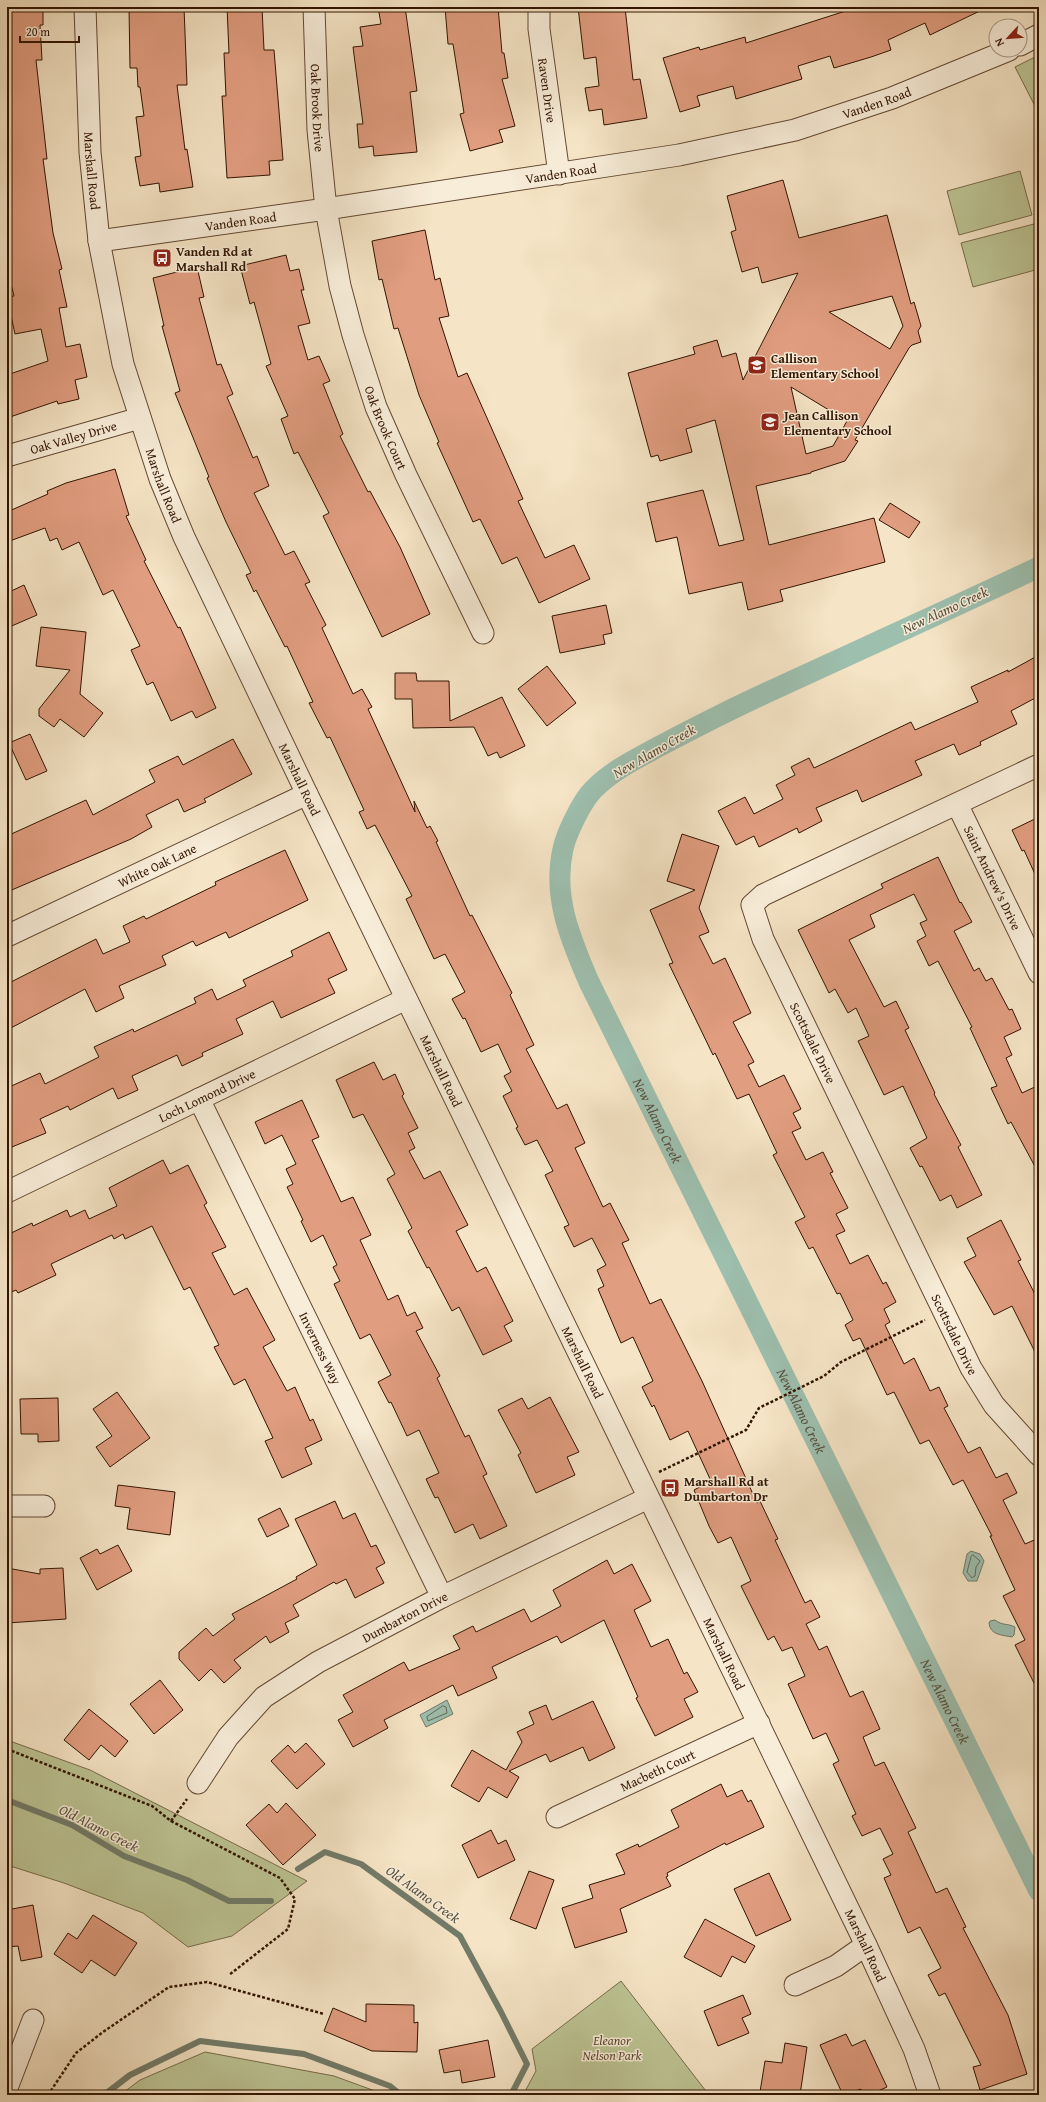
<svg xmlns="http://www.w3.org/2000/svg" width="1046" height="2102" viewBox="0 0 1046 2102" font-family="'Gentium Book Plus',serif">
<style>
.green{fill:#bdc494;stroke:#786c4a}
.water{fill:#9dbfae;stroke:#727b69}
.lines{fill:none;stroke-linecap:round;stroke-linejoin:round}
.shore{stroke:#686a58;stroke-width:1}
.stream{stroke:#727b69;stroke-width:6}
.canal{stroke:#9dbfae;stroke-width:21}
.building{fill:#e19d80;stroke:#321401;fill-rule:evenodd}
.minor-casing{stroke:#634832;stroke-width:23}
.path{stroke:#321401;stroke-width:2.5;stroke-dasharray:3 2;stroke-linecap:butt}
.minor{stroke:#f8edd9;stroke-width:21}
.labels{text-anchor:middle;stroke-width:3;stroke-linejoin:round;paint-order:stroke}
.street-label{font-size:13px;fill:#321401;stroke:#f8edd9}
.poi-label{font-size:13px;font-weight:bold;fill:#321401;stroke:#f8edd9;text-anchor:start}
.park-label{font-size:13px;font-style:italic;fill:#5c492d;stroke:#f8edd9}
.water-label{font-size:14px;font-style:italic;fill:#57503e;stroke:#f8edd9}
</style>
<rect width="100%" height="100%" fill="#f5e4c5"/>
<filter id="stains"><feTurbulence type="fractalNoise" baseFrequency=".005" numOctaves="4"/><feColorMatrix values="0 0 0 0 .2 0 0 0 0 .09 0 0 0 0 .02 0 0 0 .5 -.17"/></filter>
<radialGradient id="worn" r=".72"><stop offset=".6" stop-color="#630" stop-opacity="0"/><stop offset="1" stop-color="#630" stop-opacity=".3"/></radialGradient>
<g class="green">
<path d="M1039,55V114L1015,67Z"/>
<path d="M1020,171L1032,215L959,235L947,191Z"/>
<path d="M1034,224L1039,242V269L973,287L961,243Z"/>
<path d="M7,1740L90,1770L307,1881L232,1936L188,1947L143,1913L64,1883L7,1865Z"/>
<path d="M621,1981L709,2095H523L536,2071L532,2049Z"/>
<path d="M205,2052L334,2076L386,2095H120L140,2080Z"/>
</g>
<g class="water">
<path d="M971,1551L980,1554L984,1561C983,1564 978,1578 977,1581H968L963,1573L967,1554Z"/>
<path d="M995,1620C1003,1626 1007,1623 1015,1627L1014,1635L1012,1637C1002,1635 990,1635 989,1623L990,1621Z"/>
<path d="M447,1700L453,1714L426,1727L420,1715Z"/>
</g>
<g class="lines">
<g class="shore">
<path d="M973,1555L980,1561L976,1567L975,1576L972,1578L967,1572L971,1557Z"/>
<path d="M443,1706L446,1707L447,1713L428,1721L427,1717Z"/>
</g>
<g class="stream">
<path d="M7,1800L72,1825L124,1856L187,1880L229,1901H271"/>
<path d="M298,1869L325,1852L361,1864L460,1936L501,2012L527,2064L511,2095"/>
<path d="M104,2095L130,2075L200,2041L304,2054L390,2086L401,2095"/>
</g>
<path class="canal" id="s1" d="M1039,567C948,610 857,651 766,693C729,710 694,728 658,747C636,759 611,771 593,790C582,801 566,834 563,849C552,897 571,940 589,982L1039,1891"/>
</g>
<g class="building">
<path d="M7,7H43V25H40L42,60H36L47,159H43L53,233L62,269L59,270L67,307L59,308L66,347L80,344L87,377L75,380L79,399L58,404L57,401L7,418V375L48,361L41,329L15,334L7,297L14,296L7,268Z"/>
<path d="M129,7H184L187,85H177L185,150L187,149L193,187L160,192L159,183L140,186L135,157L141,156L136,117L144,116L140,87H138L137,68H130Z"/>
<path d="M227,7H262L264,50H274L283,160L269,161L270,175L227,178L222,96H226L224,53H229Z"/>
<path d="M378,7H405L417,91L410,92L417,152L374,156L373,146L359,148L357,124H363L353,47L363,46L360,27L381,24Z"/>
<path d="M445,7H498L502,53H504L508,78L502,79L515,126L499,130L503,142L470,151L460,114L464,113L453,44H448Z"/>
<path d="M578,7H625L633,80L640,79L647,118L604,125L602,109L589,111L585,88L599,86L596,57L584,59Z"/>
<path d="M858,7H988L930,35L925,23L888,40L891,50L871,57L834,68L830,56L798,66L802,79L736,99L733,86L697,96L700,106L680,112L663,58L699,47L700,50L745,37L746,43Z"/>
<path d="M783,180L799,238L887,215L911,304L914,302L921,326L918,331L921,342L912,345L909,348L855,440L858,441L845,461L811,472V473L756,486L769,545L874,518L885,562L780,590L783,601L748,610L742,582L689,594L677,537L656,542L647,503L703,490L719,546L744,540L715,420L686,429L692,452L660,461L658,455L651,457L628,373L695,354L693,347L717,340L722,357L736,353L743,380L798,273L762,283L758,267L742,272L731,232L736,230L727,196ZM892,296L903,326L890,349L829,312ZM791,387L847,421L833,446L806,454Z"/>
<path d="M425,230L435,280L440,278L449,316L439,318L458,377L467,373L523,499L518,501L545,558L574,545L590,579L539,603L517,557L502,564L480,519L473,522L437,443L439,442L419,395L398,328L394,329L382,279L379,280L372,241Z"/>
<path d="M286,255L290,271L299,269L304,290H301L310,323L298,326L308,360L319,356L330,381L323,384L343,434L340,436L368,492L370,491L400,547L430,614L382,637L323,516L329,513L298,452L294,454L281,419L288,416L266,366L271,364L254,302L250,304L240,266Z"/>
<path d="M197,267L204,297L199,298L217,365L221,364L233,394L227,397L253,458L257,456L269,486L254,493L285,555L294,551L310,582L305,584L326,625L322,628L353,694L362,689L372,707L368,709L415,812L414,801L427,828L430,826L438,841L436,842L470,916L472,915L512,993L510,995L534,1045L526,1049L557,1109L567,1104L585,1143L575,1148L603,1207L610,1203L629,1240L622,1243L650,1304L661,1299L702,1381L757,1503L760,1501L778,1539L775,1540L805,1603L811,1600L820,1617L806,1624L819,1650L827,1646L850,1697L863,1691L880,1729L863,1737L875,1766L884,1762L916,1828L908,1832L936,1893L947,1888L966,1927L963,1928L1008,2015L1027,2074L980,2090L973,2067L981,2065L945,1993L939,1996L928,1975L941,1968L920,1927L908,1933L884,1878L891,1875L883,1859L893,1854L880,1828L862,1836L852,1816L856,1814L833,1764L839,1761L826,1733L813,1739L788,1684L805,1676L792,1647L782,1651L774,1636L768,1640L741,1586L751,1581L731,1537L718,1543L709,1526L694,1490L711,1481L688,1431L670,1440L654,1405L652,1407L642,1387L653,1381L633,1337L621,1343L598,1289L604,1286L597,1270L606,1265L592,1238L574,1247L564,1227L569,1225L545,1175L553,1171L537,1140L525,1145L516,1128L518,1127L503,1096L512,1091L504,1076L511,1072L498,1044L481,1052L465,1018L463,1019L452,999L465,992L445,954L434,959L406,899L412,896L375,825L367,829L359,812L364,810L330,737L327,738L309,703L313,702L287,646L285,647L256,590L254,592L246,575L251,573L226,522L207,478L209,477L175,393L180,391L162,326H164L153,278Z"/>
<path d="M115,469L129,515L126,516L146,560L144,561L178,628L180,627L216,708L196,718L192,711L171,721L153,682L147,685L131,650L140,646L113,590L103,595L79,542L62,550L57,538L50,541L45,528L7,542V512L48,494L47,491L66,483Z"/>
<path d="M890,503L920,522L909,538L879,520Z"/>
<path d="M24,585L37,615L7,628V593Z"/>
<path d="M606,605L612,633L603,635L605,644L560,653L552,616Z"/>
<path d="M41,627L86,632L80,694L103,713L84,737L60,719L54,727L39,716V709L70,670L36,666Z"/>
<path d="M1039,655V696L1011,711L1017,724L980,742L981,745L959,755L954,744L915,761L922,775L862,802L857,790L816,808L822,821L799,833L797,828L759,847L754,836L736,845L718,811L745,797L754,814L783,799L776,785L795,775L791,767L809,758L814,768L911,722L915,730L978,702L971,687L1008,670V672Z"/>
<path d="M547,666L576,703L547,726L518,689Z"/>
<path d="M395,673H416L417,681H449L450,721L502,697L525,746L500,758L497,752L488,756L474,727L413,728L412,699H395Z"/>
<path d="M30,734L47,771L26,780L9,743Z"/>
<path d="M233,739L252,774L204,799L206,802L184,812L178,799L146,815L152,827L131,839L7,892V836L86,800L93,815L155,782L149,770L178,756L183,765Z"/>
<path d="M1039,817V883L1024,850L1022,851L1012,830Z"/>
<path d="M682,834L719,846L699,908L709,932L699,936L713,964L725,958L751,1013L733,1022L754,1062L748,1065L759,1087L784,1075L801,1109L793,1113L801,1128L792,1132L806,1160L823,1152L833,1172L830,1173L848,1208L836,1214L845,1231L836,1235L850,1264L868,1255L883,1284L886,1282L896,1302L884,1309L890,1322L885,1325L904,1364L914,1358L930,1391L939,1387L948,1406L944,1408L968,1453L980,1447L996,1478L1007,1473L1017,1493L1003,1500L1025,1544L1039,1538V1693L1015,1645L1025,1640L1003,1596L1015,1590L990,1536H992L963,1480L953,1485L929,1440L920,1444L894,1392L887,1395L860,1338L853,1341L845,1325L853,1320L840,1293L837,1294L813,1247L809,1249L795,1222L805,1217L773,1155L777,1153L749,1094L737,1099L715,1053L713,1055L669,964L673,963L650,910L695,890L667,881Z"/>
<path d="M285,850L308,900L229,938L226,932L196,946L193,941L162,956L166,965L119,986L124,998L96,1012L85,989L7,1030V984L96,939L103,954L130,942L123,926L144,916L146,919L216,885L215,882Z"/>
<path d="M938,857L960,903L961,902L972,922L954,931L974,971L979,968L986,981L992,978L1009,1010L1012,1009L1021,1029L1004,1037L1012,1055L1006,1058L1022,1093L1039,1085V1174L1011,1122L1008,1124L991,1088L997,1086L970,1028L972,1027L938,961L929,966L917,941L926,936L920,923L927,920L914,894L870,915L875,927L849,940L884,1007L896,1001L909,1028L905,1030L935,1093L934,1094L961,1145L958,1147L982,1195L957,1208L951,1195L940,1201L922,1166L920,1167L910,1148L927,1138L903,1086L884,1095L858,1041L869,1036L856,1008L848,1013L835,989L829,993L798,930L883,888L881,884Z"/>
<path d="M329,932L347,970L328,979L335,993L281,1018L273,1001L236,1019L243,1034L202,1053L203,1056L182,1066L177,1055L132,1076L138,1090L118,1099L113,1088L70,1110L68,1106L40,1119L46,1133L7,1149V1088L40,1073L45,1084L99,1057L94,1047L133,1029L134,1032L196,1003L194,998L212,989L217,1000L246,986L243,980L293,956L291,951Z"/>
<path d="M374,1062L383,1080L395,1074L404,1094L402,1096L418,1128L408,1133L415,1148L409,1151L424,1179L440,1171L468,1225L456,1231L477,1272L486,1267L513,1321L504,1326L512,1341L483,1355L459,1307L452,1311L429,1267L427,1268L408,1231L412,1228L387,1179L395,1174L363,1114L353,1118L336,1080Z"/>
<path d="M302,1100L319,1137L312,1140L341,1202L353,1197L371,1235L360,1240L388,1300L398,1295L407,1316L415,1312L423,1328L416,1331L440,1376L437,1378L465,1437L469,1435L487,1474L483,1476L507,1526L480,1539L473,1524L455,1533L438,1497L435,1498L426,1479L439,1473L419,1430L407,1436L391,1402L389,1403L378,1382L391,1375L370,1334L360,1339L334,1284L340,1281L333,1267L337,1265L323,1235L311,1242L301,1221L303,1220L287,1187L293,1184L286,1169L296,1164L282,1135L265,1144L255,1122Z"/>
<path d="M163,1160L170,1174L188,1165L207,1203L204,1205L226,1247L212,1253L234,1295L247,1288L275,1340L263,1347L287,1391L295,1387L310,1421L313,1419L322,1440L305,1448L312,1464L282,1478L265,1441L273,1438L245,1379L234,1385L214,1347L219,1345L190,1287L184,1290L152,1226L125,1239L123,1234L114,1239L112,1235L51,1264L56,1275L18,1293L16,1290L7,1294V1235L32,1223L33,1226L67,1210L70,1217L85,1210L89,1219L117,1206L109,1188Z"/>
<path d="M1001,1220L1021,1260L1018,1261L1039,1302V1360L1012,1306L994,1315L964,1262L976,1256L967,1238Z"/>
<path d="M117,1392L150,1438L110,1467L96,1447L112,1436L93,1409Z"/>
<path d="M550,1397L579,1452L567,1457L575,1475L536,1493L518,1455L521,1453L498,1410L522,1398L528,1409Z"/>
<path d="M58,1398L59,1441L38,1442V1434H21L20,1399Z"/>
<path d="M118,1485L175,1492L170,1535L127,1529L130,1508L115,1506Z"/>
<path d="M335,1501L343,1519L355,1513L371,1547L376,1545L385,1563L376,1568L384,1583L355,1598L346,1579L336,1584L334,1582L293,1605L299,1616L285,1623L289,1632L270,1643L266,1636L234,1660L241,1668L224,1683L211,1669L199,1681L179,1659V1652L206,1628L213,1636L235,1619L232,1614L297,1579L296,1577L317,1565L295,1519Z"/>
<path d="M280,1508L289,1526L267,1537L258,1519Z"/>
<path d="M118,1545L132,1571L97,1590L80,1558L97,1549L100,1554Z"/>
<path d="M607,1560L614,1574L632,1564L651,1601L634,1610L651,1647L668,1639L684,1674L687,1672L698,1692L684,1699L693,1717L655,1736L636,1698L638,1697L604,1620L561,1643L557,1636L492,1667L497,1678L458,1696L453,1685L384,1720L388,1728L353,1747L338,1720L353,1712L343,1695L404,1662L409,1671L460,1649L453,1636L473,1626L476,1632L524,1609L531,1622L561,1606L553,1590Z"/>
<path d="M7,1568L40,1574V1569L63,1568L66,1619L7,1623Z"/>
<path d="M160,1680L183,1710L154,1734L130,1704Z"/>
<path d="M593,1701L615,1748L589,1761L583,1747L550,1762L546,1754L509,1771L519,1777L507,1798L488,1787L479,1802L451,1786L472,1750L506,1770L522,1742L517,1732L534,1724L529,1712L546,1705L552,1720Z"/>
<path d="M89,1709L128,1741L115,1757L101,1745L89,1760L64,1740Z"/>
<path d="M306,1743L325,1764L297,1789L271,1761L288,1745L295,1753Z"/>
<path d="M721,1784L727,1797L742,1790L748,1802L751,1800L764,1827L726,1845L725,1843L667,1873L668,1876L666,1877L671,1886L620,1909L627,1932L575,1948L562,1908L593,1898L589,1885L625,1874L616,1854L638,1844L639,1847L679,1827L671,1810Z"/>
<path d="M286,1803L316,1835L283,1865L246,1825L269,1804L277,1813Z"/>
<path d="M491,1830L498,1844L506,1840L515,1860L478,1878L462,1845Z"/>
<path d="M529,1871L554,1880L536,1929L510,1919Z"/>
<path d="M769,1873L791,1920L756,1936L734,1889Z"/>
<path d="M33,1905L42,1957L21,1961L18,1946L7,1947V1910Z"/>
<path d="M93,1915L137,1943L115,1976L91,1960L82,1973L54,1954L68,1933L77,1939Z"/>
<path d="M705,1919L755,1946L745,1963L732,1956L721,1977L684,1957Z"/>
<path d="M743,1995L751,2014L742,2018L749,2033L718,2046L704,2011Z"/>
<path d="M366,2004L414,2005V2023L418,2022L417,2052L372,2051L324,2031L333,2008L366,2022Z"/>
<path d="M846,2034L852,2046L865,2040L887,2087L869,2095H863L861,2089L843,2095L820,2045Z"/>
<path d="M488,2040L495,2077L462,2083L460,2070L444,2073L439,2050Z"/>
<path d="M785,2043L807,2047L800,2095H780L760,2092L765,2061L782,2063Z"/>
</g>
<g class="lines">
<defs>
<g id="minor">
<path id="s2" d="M85,7L90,152L99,241L123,364L160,479L184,537L307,794L866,1945L914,2049L930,2095"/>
<path id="s3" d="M314,7L318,130L326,209L340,286L353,335L376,407L406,475L483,633"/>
<path id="s4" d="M539,7V29L559,174"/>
<path d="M1020,45L1039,35"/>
<path id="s5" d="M99,241L326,209L679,155L795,130L892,98L1009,50"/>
<path id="s6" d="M7,456L140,418"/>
<path id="s7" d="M1039,765L782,886L763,895L752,905L763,939L971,1368L994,1405L1039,1455"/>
<path id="s8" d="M957,804L1039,973"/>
<path id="s9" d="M7,936L307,794"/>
<path id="s10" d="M199,1099L442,1597"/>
<path id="s11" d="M7,1192L406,999"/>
<path d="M7,1506H44"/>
<path id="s12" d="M198,1783L228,1737L264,1697L318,1662L442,1597L648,1498"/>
<path id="s13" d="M557,1817L759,1723"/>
<path d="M795,1985L836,1966L866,1945"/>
<path d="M7,2088L33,2020"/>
</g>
</defs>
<use href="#minor" class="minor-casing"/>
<g class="path">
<path d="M659,1472L746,1430L759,1408L824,1376L841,1362L925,1320"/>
<path d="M7,1749L152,1806L171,1821L187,1799"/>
<path d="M171,1821L280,1878L295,1899L288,1929L229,1975"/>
<path d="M48,2095L76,2053L103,2032L169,1987L207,1982L324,2014"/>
</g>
<use href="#minor" class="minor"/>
</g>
<defs>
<symbol id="bus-square" viewBox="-11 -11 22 22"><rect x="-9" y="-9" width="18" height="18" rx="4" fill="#8f2418" stroke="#f8edd9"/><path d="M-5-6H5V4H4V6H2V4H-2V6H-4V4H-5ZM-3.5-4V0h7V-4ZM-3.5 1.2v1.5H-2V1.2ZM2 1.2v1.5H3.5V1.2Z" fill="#fff"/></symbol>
<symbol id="school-square" viewBox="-11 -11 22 22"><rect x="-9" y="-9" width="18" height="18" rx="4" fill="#8f2418" stroke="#f8edd9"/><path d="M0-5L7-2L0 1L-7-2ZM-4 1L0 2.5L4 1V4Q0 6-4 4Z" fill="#fff"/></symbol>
</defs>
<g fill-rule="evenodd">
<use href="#bus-square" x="151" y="247" width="22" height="22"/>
<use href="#school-square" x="746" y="354" width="22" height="22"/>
<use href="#school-square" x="759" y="411" width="22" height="22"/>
<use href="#bus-square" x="659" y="1477" width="22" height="22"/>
</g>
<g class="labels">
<g class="street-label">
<text dy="5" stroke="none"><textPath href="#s4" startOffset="84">Raven Drive</textPath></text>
<text dy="5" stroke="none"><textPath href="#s5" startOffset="791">Vanden Road</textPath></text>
<text dy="5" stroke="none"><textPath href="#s3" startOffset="101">Oak Brook Drive</textPath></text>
<text dy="5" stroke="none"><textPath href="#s2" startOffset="164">Marshall Road</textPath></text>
<text dy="5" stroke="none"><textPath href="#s5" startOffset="467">Vanden Road</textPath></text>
<text dy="5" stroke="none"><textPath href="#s5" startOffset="143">Vanden Road</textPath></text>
<text dy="5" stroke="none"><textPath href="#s3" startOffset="430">Oak Brook Court</textPath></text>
<text dy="5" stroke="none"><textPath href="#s6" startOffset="69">Oak Valley Drive</textPath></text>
<text dy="5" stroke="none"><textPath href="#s2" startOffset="488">Marshall Road</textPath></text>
<text dy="5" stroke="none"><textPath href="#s2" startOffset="812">Marshall Road</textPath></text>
<text dy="5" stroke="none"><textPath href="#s9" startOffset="166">White Oak Lane</textPath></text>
<text dy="5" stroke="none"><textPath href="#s8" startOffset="82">Saint Andrew's Drive</textPath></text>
<text dy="5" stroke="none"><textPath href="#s7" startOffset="471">Scottsdale Drive</textPath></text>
<text dy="5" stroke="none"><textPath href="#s2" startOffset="1136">Marshall Road</textPath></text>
<text dy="5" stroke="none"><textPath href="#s11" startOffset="222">Loch Lomond Drive</textPath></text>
<text dy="5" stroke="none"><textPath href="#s7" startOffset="795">Scottsdale Drive</textPath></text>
<text dy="5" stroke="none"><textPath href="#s10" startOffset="277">Inverness Way</textPath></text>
<text dy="5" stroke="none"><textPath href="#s2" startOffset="1460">Marshall Road</textPath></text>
<text dy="5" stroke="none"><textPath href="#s12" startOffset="271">Dumbarton Drive</textPath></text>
<text dy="5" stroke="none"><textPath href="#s2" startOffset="1784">Marshall Road</textPath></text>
<text dy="5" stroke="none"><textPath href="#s13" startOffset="111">Macbeth Court</textPath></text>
<text dy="5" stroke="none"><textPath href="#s2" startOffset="2108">Marshall Road</textPath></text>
</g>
<g class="poi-label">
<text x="176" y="256">Vanden Rd at<tspan x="176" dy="15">Marshall Rd</tspan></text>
<text x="771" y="363">Callison<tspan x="771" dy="15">Elementary School</tspan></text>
<text x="784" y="420">Jean Callison<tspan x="784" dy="15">Elementary School</tspan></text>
<text x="684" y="1486">Marshall Rd at<tspan x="684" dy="15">Dumbarton Dr</tspan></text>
</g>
<g class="park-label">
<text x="612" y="2045">Eleanor<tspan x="612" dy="15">Nelson Park</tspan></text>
</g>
<g class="water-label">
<text transform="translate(945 610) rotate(-25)" y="5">New Alamo Creek</text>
<text transform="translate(654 751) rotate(-30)" y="5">New Alamo Creek</text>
<text dy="5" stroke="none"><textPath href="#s1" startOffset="859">New Alamo Creek</textPath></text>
<text dy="5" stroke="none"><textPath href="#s1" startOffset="1183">New Alamo Creek</textPath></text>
<text dy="5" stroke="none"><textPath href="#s1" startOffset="1507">New Alamo Creek</textPath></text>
<text transform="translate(99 1828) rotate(27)" y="5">Old Alamo Creek</text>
<text transform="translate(423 1894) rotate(36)" y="5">Old Alamo Creek</text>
</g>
</g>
<rect width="1046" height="2102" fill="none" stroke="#f5e4c5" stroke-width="24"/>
<rect x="8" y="8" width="1030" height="2086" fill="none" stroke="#321401" stroke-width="2"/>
<rect x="12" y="12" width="1022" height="2078" fill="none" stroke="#321401"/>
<g transform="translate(1008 38) rotate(244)"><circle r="19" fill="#f8edd9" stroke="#a99683"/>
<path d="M0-3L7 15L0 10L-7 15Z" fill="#8f2418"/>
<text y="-6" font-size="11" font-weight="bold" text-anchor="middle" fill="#321401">N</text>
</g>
<path d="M20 36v6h59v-6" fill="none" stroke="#321401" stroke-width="2"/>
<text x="26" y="36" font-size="12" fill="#321401" stroke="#f8edd9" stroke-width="3" paint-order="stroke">20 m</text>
<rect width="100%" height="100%" filter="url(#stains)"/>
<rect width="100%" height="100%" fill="url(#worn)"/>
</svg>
